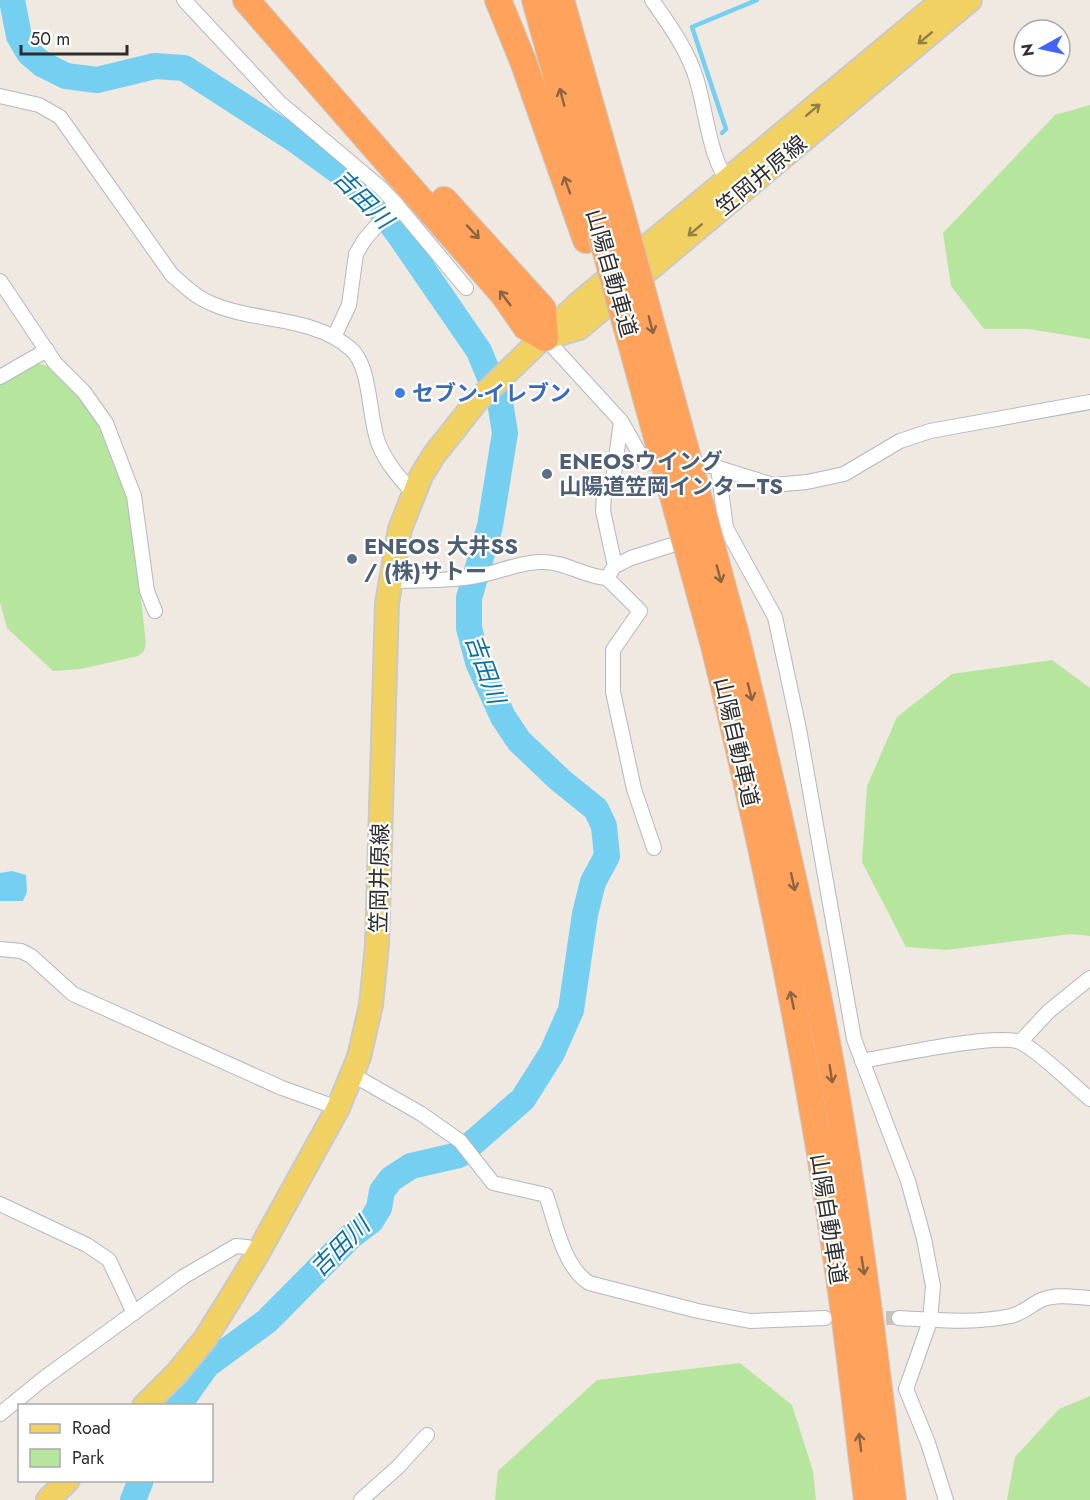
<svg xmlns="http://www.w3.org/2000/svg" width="1090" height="1500" viewBox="0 0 1090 1500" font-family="Jost,'Noto Sans JP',sans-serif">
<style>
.green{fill:#b6e59e}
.water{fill:#75cff0}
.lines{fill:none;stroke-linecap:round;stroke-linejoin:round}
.stream{stroke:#75cff0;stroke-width:4.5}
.river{stroke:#75cff0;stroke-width:26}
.street-tunnel{stroke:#c8c4bd;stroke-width:14;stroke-dasharray:14 7;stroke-linecap:butt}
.street-casing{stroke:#b4b7c1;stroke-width:16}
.primary-casing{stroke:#c9c9c9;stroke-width:26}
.highway-casing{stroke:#c9c9c9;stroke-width:28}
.street{stroke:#fff;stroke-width:14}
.primary{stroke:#f2d163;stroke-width:22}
.highway{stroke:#ffa35c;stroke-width:26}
.highway-bridge-casing{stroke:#c9c9c9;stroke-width:28;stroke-linecap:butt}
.highway-bridge{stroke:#ffa35c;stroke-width:26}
.oneway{stroke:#908048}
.oneway2{stroke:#8c6343}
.shop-dot{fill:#3f7fe0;stroke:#fff;stroke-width:2}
.service-dot{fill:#5c6f8a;stroke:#fff;stroke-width:2}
.labels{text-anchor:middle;stroke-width:4.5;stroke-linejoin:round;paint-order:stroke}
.street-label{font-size:22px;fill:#2e2e2e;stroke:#fff}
.shop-label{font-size:22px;font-weight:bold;fill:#366cbe;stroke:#fff;text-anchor:start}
.service-label{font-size:22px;font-weight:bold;fill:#4e5e75;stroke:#fff;text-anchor:start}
.water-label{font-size:24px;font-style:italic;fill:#0d6fa3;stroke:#fff}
</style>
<rect width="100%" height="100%" fill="#efe9e1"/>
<g class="green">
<path d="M1090,105V339L1029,329H984L951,286L943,233L1055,115Z"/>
<path d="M33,362L54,368L96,414L126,486L132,520L146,644L144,651L138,656L81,669L53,671L7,628L0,602V381Z"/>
<path d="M1052,660L1090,688V936L1071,934L946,950L906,947L862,862L867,786L897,717L952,674Z"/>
<path d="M740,1363L792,1405L813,1471L816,1500H495L498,1471L597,1380Z"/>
<path d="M1090,1396V1500H1007L1015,1457L1059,1409Z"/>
</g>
<path class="water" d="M12,871L26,875L27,892L23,901H0V873Z"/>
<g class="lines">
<path class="stream" d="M722,133L726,129L692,27L757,0"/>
<g class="river">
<path d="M12,0L19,36L29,53L42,64L66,76L97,80L155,66L184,68L294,139L338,171L376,204L400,236L479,351L500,402L505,433L490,526L469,598V628L478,662L503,717L519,741L560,780L596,809L604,826L607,856L593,882L585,914L571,1010L552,1053L523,1099L459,1155L411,1166L391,1179L382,1191L379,1208L371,1221L350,1237L267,1321L207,1365L178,1406"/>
<path d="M133,1500L141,1480"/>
</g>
<path class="street-tunnel" d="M865,1318H899"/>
<defs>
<g id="street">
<path d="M184,0L279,102L381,188L396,204L365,239L356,254L349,305L334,337"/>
<path d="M652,0C670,26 688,50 697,81C707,115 709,158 731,186"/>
<path d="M0,96L39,105L60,117L172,275C184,285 194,296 208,302C252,323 313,315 351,349C372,368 368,418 379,445C387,464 399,477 413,493"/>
<path d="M396,204L466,288"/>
<path d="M0,281L55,363L84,392L106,423L134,496L147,591L155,611"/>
<path d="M545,338L621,421L613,481L604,494L603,511L615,566L631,558L726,528L775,617L799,729L854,1039L908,1181L924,1239L933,1286L930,1321L906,1389L928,1443L946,1500"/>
<path d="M0,377L47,350"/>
<path d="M621,421L645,463L667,464"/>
<path d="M686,465L712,466L773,485L807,482L844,474L900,441L930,431L1090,402"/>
<path d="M718,468L726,528"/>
<path d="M607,578L640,611L613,650V692L634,789L654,848"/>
<path d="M390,579L399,581C426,580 456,581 482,575C502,571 520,562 541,562C565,561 584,577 607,578L612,570"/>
<path d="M0,949L21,951L31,956L73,994L282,1088L338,1108"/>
<path d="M1021,1041L1049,1011L1090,978"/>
<path d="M862,1061C891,1056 1002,1031 1022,1043C1046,1057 1068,1081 1090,1099"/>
<path d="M353,1075L420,1113L460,1141L493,1183L546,1195C556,1224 563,1266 589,1283L698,1311L750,1321L825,1318"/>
<path d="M0,1204L87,1245L109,1260L134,1313"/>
<path d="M899,1318C938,1320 972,1324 1011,1316C1022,1313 1030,1306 1039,1301C1054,1293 1075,1297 1090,1298"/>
<path d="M0,1414L43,1379L183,1277L236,1246L247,1247L258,1253"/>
<path d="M361,1500L398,1467L427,1435"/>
</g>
<g id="primary">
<path d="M546,338L579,328L970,0"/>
<path d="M144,1406L177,1373L205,1339L230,1299L258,1253L338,1108L359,1057L371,1005L377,945L387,603L400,529L421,476L434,455L476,402L578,304L943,0"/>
<path d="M48,1500L68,1480"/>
</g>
<g id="highway">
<path d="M246,0L503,294L526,327L545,338"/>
<path d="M498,0L523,61L586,240"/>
<path d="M535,0L601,234"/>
<path d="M561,0L620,208"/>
<path d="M444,200L543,309L545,338"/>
<path d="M736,635C767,762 797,888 822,1016C853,1176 873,1338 893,1500"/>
<path d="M713,642C766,856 811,1074 841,1292C851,1361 858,1431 867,1500"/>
</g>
</defs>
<use href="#street" class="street-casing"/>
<use href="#primary" class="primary-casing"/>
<use href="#highway" class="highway-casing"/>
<use href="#street" class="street"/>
<use href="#primary" class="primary"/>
<use href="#highway" class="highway"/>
<defs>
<g id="highway-bridge">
<path d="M620,208L736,635"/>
<path d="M601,234L713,642"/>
</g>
</defs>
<use href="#highway-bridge" class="highway-bridge-casing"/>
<use href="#highway-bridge" class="highway-bridge"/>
</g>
<defs><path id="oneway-shaft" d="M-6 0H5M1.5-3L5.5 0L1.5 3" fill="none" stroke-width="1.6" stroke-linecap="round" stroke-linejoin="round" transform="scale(1.5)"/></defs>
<g class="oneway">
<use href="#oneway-shaft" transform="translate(925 38) rotate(140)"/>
<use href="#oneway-shaft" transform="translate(813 110) rotate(-40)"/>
<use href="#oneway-shaft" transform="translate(695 230) rotate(140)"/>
</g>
<g class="oneway2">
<use href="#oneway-shaft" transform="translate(562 97) rotate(-105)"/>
<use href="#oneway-shaft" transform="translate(567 185) rotate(-110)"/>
<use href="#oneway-shaft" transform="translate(473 232) rotate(47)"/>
<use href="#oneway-shaft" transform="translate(505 298) rotate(-127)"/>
<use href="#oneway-shaft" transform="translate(651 325) rotate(75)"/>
<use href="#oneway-shaft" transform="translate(719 574) rotate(75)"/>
<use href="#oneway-shaft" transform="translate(750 692) rotate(76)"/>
<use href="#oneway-shaft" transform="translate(793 882) rotate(78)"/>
<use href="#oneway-shaft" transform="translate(792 1000) rotate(-102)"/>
<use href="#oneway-shaft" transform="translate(831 1074) rotate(81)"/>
<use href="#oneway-shaft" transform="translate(863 1266) rotate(81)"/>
<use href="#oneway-shaft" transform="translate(860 1442) rotate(-97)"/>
</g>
<circle class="shop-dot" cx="400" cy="393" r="6"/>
<g class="service-dot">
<circle cx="547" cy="474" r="6"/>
<circle cx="352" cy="559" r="6"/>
</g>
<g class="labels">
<g class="street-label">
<text transform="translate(761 175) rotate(-40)" y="8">笠岡井原線</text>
<text transform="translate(612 273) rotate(74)" y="8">山陽自動車道</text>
<text transform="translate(737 742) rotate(77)" y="8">山陽自動車道</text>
<text transform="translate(379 878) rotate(-89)" y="8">笠岡井原線</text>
<text transform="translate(829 1219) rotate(81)" y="8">山陽自動車道</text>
</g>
<g class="shop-label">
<text x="412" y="401">セブン-イレブン</text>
</g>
<g class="service-label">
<text x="559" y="469">ENEOSウイング<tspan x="559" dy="25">山陽道笠岡インターTS</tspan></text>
<text x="364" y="554">ENEOS 大井SS<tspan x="364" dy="25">/ (株)サトー</tspan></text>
</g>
<g class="water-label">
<text transform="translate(363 199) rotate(45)" y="8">吉田川</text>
<text transform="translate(485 669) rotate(70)" y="8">吉田川</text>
<text transform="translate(340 1247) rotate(-45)" y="8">吉田川</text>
</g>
</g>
<rect x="18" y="1404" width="195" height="78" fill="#ffffff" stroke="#ababab" stroke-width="1.5"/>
<rect x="30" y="1424" width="30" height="9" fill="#f2d163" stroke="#ababab" stroke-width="1.5"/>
<text x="72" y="1434" font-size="18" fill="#2e2e2e">Road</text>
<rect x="30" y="1449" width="30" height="18" fill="#b6e59e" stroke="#ababab" stroke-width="1.5"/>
<text x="72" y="1464" font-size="18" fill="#2e2e2e">Park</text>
<g transform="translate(1042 48) rotate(262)"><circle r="28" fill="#ffffff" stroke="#ababab" stroke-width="1.5"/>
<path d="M0-4.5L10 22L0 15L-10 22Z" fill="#4264fb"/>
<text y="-9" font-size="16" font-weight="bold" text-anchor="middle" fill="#2e2e2e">N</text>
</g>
<path d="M21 45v9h106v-9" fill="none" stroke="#2e2e2e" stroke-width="3"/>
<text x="30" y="45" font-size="18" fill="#2e2e2e" stroke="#ffffff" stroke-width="4.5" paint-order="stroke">50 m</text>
</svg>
